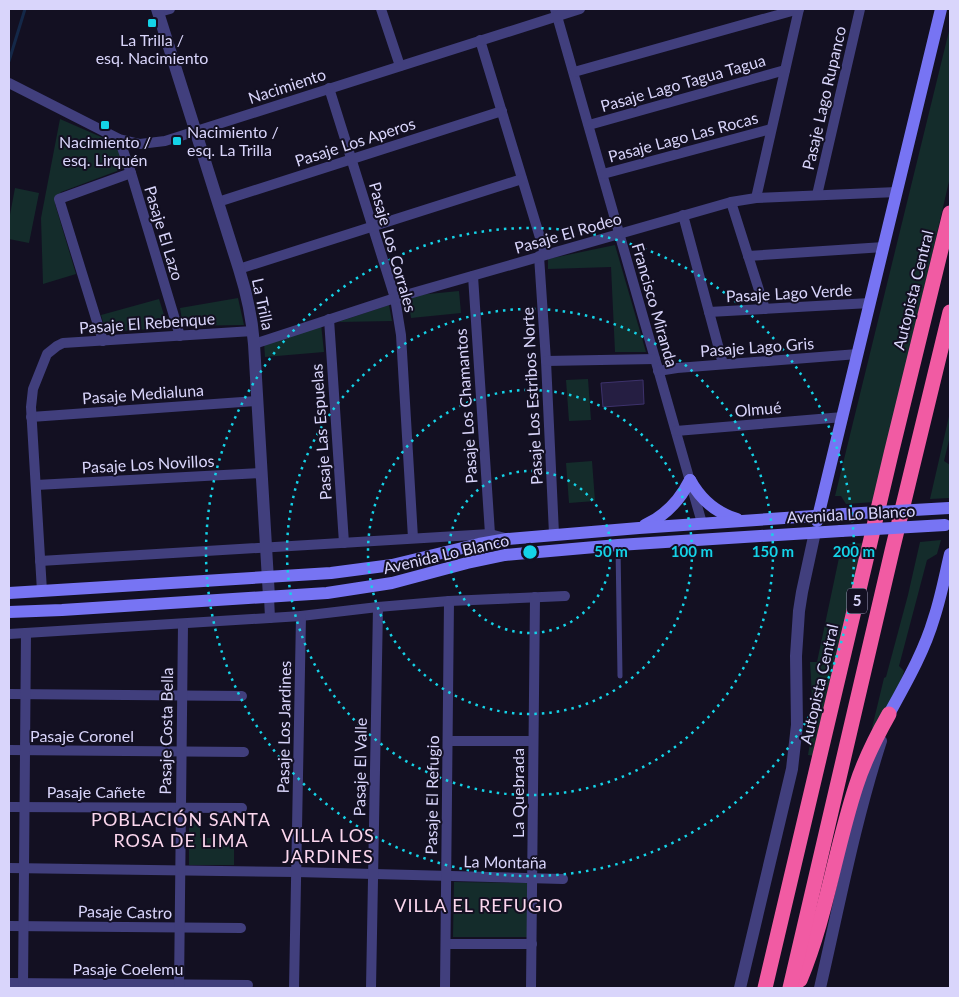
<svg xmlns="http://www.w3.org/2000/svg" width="959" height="997" viewBox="0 0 959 997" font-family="Lato,sans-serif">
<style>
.green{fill:#142c2b}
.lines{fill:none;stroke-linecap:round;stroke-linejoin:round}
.stream{stroke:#142848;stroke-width:3}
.building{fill:#251e42;stroke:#3d326c}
.service{stroke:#413f7d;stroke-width:5}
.minor{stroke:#413f7d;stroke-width:10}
.tertiary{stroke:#413f7d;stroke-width:12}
.secondary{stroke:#7774f3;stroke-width:12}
.motorway{stroke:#f15ba3;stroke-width:15}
.secondary-bridge{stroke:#7774f3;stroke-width:12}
.ring{fill:none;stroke:#14d3e8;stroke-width:2.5;stroke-dasharray:2.5 5}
.poi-dot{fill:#14d3e8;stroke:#131022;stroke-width:2}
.labels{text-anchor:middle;stroke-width:4;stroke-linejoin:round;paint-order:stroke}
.shield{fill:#131022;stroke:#9e9aba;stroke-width:1}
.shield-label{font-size:15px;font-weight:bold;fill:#d9d5fb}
.poi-label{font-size:16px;fill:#d9d5fb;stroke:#131022}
.street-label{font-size:16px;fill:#d9d5fb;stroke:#131022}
.neighbourhood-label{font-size:18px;letter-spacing:1px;fill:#fcd7ee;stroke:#131022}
.centre{fill:#14d3e8;stroke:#131022;stroke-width:2.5}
.ring-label{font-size:15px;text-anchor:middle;font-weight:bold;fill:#14d3e8;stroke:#131022;stroke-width:4;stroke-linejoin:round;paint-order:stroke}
</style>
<rect width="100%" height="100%" fill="#131022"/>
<g class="green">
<path d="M950,27V177L875,502L846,504L841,496H835Z"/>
<path d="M60,119L115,143L125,168L61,192L55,204L76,274L43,284L41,218Z"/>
<path d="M15,188L39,193L29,243L9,239V220Z"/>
<path d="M615,245L646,352H615L611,267L548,269V259Z"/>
<path d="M459,291L461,313L411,318L408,296Z"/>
<path d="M238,298L244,325L183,326L180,308Z"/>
<path d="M159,299L168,328L106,332L101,315Z"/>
<path d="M389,305L392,321L338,322Z"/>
<path d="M321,324L324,352L265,357L264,342Z"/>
<path d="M588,379L591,420L569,421L566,380Z"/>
<path d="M950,412V436L944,461L950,465V498L930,499Z"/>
<path d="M592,461L595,501L569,503L566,463Z"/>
<path d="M941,540L937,554L927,560L899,666L904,671L898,693L877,733L872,728L884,678L886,677L908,595L920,542Z"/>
<path d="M864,543L815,756L808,755C814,724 812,693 810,662H817L840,553L838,550L839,545Z"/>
<path d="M189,818H200V838H234V865H189Z"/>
<path d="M454,882L528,883V937H453Z"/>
</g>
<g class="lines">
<path class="stream" d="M9,61L25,9"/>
</g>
<path class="building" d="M643,380L644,404L603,407L601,383Z"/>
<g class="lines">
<path class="service" d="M618,546L620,676"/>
<g class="minor">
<path d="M381,9L400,66"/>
<path d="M555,9L702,523"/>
<path d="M159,12L170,9"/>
<path d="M480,40L545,254"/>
<path d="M574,72L799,9"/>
<path d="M9,83L119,139L140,144L165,141L580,9"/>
<path d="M329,88L395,298L401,335L413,538"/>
<path d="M589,125L785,70"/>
<path d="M119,139L131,173L180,336"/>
<path d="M603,174L771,129"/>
<path d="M817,195L860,9"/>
<path d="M756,198L799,9"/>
<path d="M218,202L502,111"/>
<path d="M731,202L765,309"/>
<path d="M683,215L723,364"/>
<path d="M539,256L546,361L554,534"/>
<path d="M748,256L884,247"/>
<path d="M239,269L522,179"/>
<path d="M473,276L490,534"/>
<path d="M709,312L870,303"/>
<path d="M329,319L344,543"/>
<path d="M103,341L59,199L131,173"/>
<path d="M254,344L395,298L731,202L756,198L897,192"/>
<path d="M546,361L655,359"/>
<path d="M658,371L677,368L858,354"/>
<path d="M31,417L257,401"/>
<path d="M676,431L843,417"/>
<path d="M36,485L261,473"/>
<path d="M40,561L490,534L505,538"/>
<path d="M42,591L31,407L33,389L47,354L57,346L63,343L253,331"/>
<path d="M269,597L270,618"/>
<path d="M9,634L301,616L378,607L449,601L565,596"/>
<path d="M9,694L242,696"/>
<path d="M448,741H533"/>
<path d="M9,750L244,752"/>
<path d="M9,807L242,808"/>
<path d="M9,868L296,872L563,879"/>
<path d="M9,926L241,928"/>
<path d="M446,944H532"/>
<path d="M9,983L248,985"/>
<path d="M23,988L26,633"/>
<path d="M179,988L183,624"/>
<path d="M294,988L301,616"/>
<path d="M371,988L378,607"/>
<path d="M445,988L449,601"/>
<path d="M531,988L535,597"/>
</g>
<g class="tertiary">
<path d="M157,9L239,269C247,294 252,318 254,344L269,597"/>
<path d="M740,988L792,769L797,725L796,656L799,611L802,592L815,532"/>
<path d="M820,988C839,906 855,821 881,741"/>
</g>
<g class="secondary">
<path d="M690,480C701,500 716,513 737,519"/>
<path d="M817,521L941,9"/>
<path d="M645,525C665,516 680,500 690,480"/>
<path d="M9,593L331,573L392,565L479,544L507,539L639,528L844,514"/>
<path d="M9,612L62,610L327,593L392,583L467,563L505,555L527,553L618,545L841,531"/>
<path d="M889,714C906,683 924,652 934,618C941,597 945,575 950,554"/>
</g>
<g class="motorway">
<path d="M800,980C826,918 835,850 856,786C864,761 876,737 889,714"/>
<path d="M765,988L891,454L950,213"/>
<path d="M790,988L892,551L950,312"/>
</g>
<g class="secondary-bridge">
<path d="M844,514L949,508"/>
<path d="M841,531L945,525"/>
</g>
</g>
<g class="ring">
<circle cx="530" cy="552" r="81"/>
<circle cx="530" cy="552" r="162"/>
<circle cx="530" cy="552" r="243"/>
<circle cx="530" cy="552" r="324"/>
</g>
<g class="poi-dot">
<rect x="147" y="18" width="10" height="10" rx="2.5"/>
<rect x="100" y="120" width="10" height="10" rx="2.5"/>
<rect x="172" y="136" width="10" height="10" rx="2.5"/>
</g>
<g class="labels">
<rect class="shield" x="847" y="588.5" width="20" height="25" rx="4"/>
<g class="shield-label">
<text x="857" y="606">5</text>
</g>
<g class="poi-label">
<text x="152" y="46">La Trilla /<tspan x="152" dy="18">esq. Nacimiento</tspan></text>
<text x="187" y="138" text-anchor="start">Nacimiento /<tspan x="187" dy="18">esq. La Trilla</tspan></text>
<text x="105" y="148">Nacimiento /<tspan x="105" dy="18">esq. Lirquén</tspan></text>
</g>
<g class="street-label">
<text transform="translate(683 83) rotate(-16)" y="6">Pasaje Lago Tagua Tagua</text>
<text transform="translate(287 86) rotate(-18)" y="6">Nacimiento</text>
<text transform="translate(824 98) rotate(-77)" y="6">Pasaje Lago Rupanco</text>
<text transform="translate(683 137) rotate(-15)" y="6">Pasaje Lago Las Rocas</text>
<text transform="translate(355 142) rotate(-18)" y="6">Pasaje Los Aperos</text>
<text transform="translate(164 233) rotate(73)" y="6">Pasaje El Lazo</text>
<text transform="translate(568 233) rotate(-16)" y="6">Pasaje El Rodeo</text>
<text transform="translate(393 247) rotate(74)" y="6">Pasaje Los Corrales</text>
<text transform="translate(913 290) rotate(-76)" y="6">Autopista Central</text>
<text transform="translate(789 293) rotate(-3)" y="6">Pasaje Lago Verde</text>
<text transform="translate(263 304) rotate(78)" y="6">La Trilla</text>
<text transform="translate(655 305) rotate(74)" y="6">Francisco Miranda</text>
<text transform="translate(147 323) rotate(-4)" y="6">Pasaje El Rebenque</text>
<text transform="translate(757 347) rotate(-4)" y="6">Pasaje Lago Gris</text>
<text transform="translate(143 394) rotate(-4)" y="6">Pasaje Medialuna</text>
<text transform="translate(532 396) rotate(-93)" y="6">Pasaje Los Estribos Norte</text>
<text transform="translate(466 406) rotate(-94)" y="6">Pasaje Los Chamantos</text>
<text transform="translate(758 409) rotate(-5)" y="6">Olmué</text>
<text transform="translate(321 432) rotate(-94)" y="6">Pasaje Las Espuelas</text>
<text transform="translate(148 464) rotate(-3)" y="6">Pasaje Los Novillos</text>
<text transform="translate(851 514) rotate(-3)" y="6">Avenida Lo Blanco</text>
<text transform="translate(446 554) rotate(-13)" y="6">Avenida Lo Blanco</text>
<text transform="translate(819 684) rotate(-77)" y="6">Autopista Central</text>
<text transform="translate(284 727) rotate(-89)" y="6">Pasaje Los Jardines</text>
<text transform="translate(166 731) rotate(-89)" y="6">Pasaje Costa Bella</text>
<text x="82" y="742">Pasaje Coronel</text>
<text transform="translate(360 767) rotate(-89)" y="6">Pasaje El Valle</text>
<text x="96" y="798">Pasaje Cañete</text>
<text transform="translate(518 793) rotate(-90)" y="6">La Quebrada</text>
<text transform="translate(432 795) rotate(-89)" y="6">Pasaje El Refugio</text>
<text transform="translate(505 862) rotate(1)" y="6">La Montaña</text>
<text transform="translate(125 912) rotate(1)" y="6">Pasaje Castro</text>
<text x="128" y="975">Pasaje Coelemu</text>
</g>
<g class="neighbourhood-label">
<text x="181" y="826">POBLACIÓN SANTA<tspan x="181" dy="21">ROSA DE LIMA</tspan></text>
<text x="328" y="842">VILLA LOS<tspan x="328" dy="21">JARDINES</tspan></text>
<text x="479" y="912">VILLA EL REFUGIO</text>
</g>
</g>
<circle cx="530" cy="552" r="8" class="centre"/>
<g class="ring-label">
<text x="611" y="557">50 m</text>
<text x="692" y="557">100 m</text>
<text x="773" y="557">150 m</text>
<text x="854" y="557">200 m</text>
</g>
<rect width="959" height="997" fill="none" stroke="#d9d5fb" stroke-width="20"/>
</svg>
